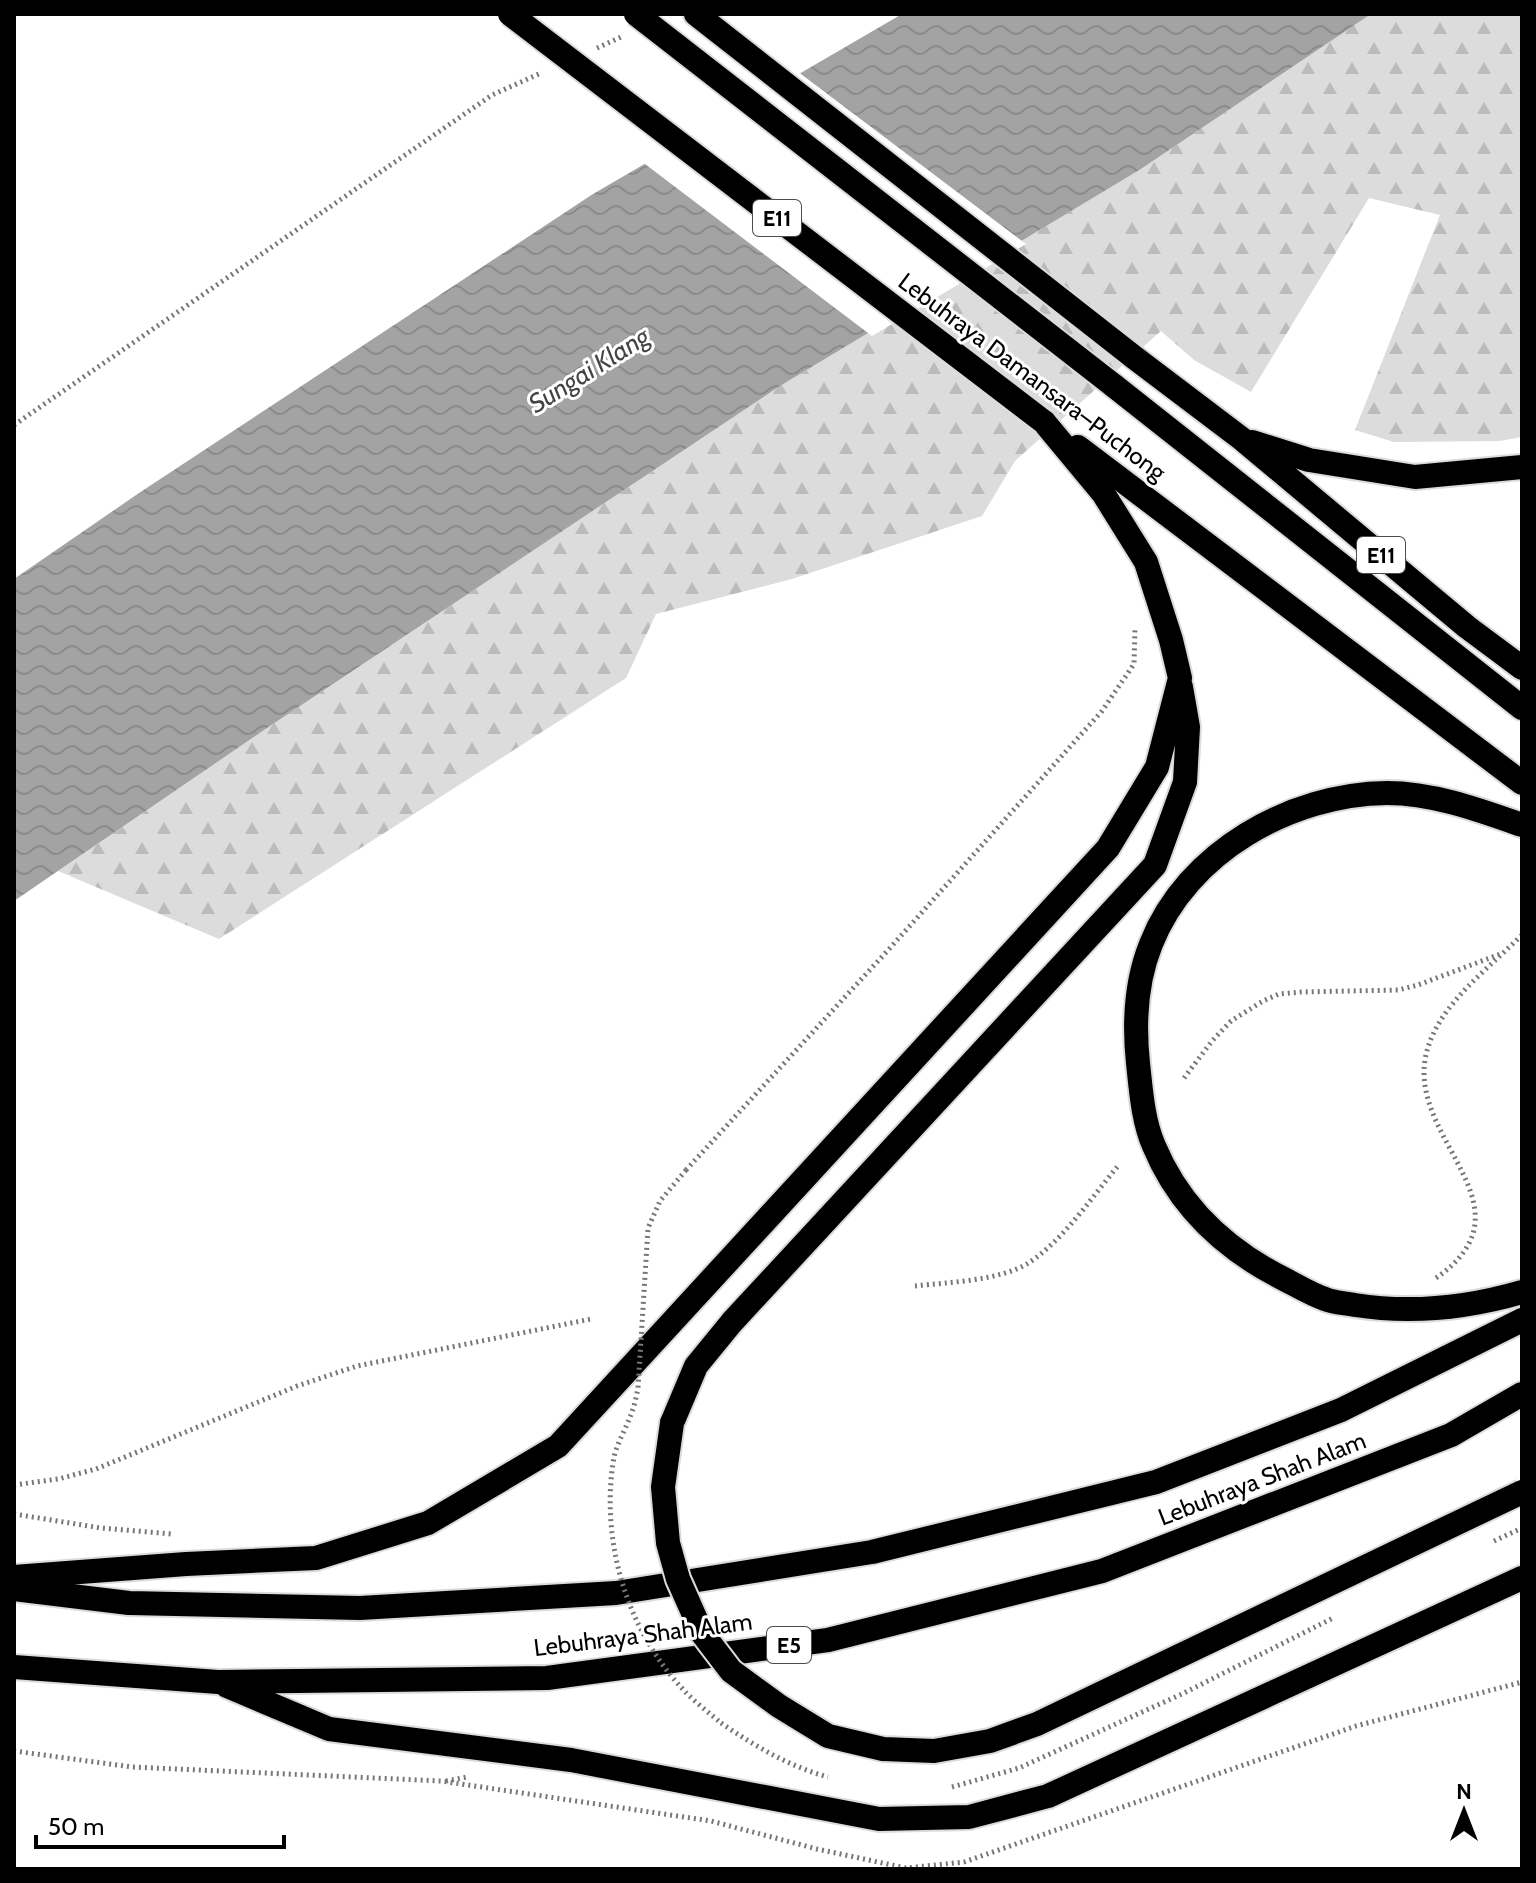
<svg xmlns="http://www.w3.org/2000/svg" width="1536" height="1883" viewBox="0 0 1536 1883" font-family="Cabin,sans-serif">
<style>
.forest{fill:url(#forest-firs)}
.water{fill:url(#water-waves)}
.pier{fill:#fff}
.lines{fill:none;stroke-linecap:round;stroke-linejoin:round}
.highway-casing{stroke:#dbdbdb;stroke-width:28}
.path{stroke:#777;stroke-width:5;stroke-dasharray:2 4;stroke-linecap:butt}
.highway{stroke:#000;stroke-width:24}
.highway-bridge-casing{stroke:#dbdbdb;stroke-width:28;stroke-linecap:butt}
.path-bridge{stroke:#777;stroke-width:5;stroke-dasharray:2 4;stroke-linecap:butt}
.highway-bridge{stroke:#000;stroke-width:24}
.labels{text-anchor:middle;stroke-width:6;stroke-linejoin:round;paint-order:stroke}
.shield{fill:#fff;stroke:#4c4c4c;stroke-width:2}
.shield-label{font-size:22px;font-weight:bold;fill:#000}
.street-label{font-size:24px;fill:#000;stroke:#fff}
.water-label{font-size:26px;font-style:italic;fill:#444;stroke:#fff}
</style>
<defs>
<pattern id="forest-firs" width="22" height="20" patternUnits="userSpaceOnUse" patternTransform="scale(2)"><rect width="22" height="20" fill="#dcdcdc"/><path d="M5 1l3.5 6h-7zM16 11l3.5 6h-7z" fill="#bbb"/></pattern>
<pattern id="water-waves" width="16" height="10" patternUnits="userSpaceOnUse" patternTransform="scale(2)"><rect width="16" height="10" fill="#a3a3a3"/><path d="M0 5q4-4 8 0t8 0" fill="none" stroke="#8b8b8b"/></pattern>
</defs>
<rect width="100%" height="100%" fill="#fff"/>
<path class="forest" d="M1371,14H1522V437L1500,441L1394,442L1355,430L1440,215L1369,198L1251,392L1194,360L1161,331L1015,461L982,516L792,579L656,614L626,678L219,939L58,871L270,726L780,386L1141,169Z"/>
<path class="water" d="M902,14H1371L1141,169L780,386L270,726L14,901V579L139,493L593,194Z"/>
<path class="pier" d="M797,71L1026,244L872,336L641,161Z"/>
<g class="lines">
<defs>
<g id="highway">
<path d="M696,14L1135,358L1242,439L1467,627L1522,668"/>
<path d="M1113,385L1522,708"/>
<path d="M1252,442L1309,460L1415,477L1522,467"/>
<path d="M1078,447L1522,783"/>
<path d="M1522,825C1479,810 1433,793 1387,793C1291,794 1187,852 1151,944C1136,981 1134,1025 1138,1063C1141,1091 1143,1121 1154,1146C1179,1206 1225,1249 1282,1278C1296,1285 1310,1294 1325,1299C1334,1303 1345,1303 1355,1305C1412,1314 1467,1308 1522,1292"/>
<path d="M672,1423L696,1366L732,1322L1155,865L1185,782L1188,727L1181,687"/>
<path d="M14,1577L186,1564L316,1558L428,1523L558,1446L1108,848L1157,767L1180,678L1171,640L1146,562L1103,493L1044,422"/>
<path d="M14,1589L129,1603L360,1608L616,1593L872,1552L1156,1482L1341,1410L1522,1320"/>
<path d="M14,1667L218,1682L547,1678L828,1640L1102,1571L1451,1435L1522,1394"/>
<path d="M227,1686L329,1729L571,1760L879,1819L969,1817L1048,1796L1522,1578"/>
</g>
</defs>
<use href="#highway" class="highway-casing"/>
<g class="path">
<path d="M597,48L621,37"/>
<path d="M14,425L492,95L541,73"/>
<path d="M1184,1078L1212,1041L1231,1021L1263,1001L1279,994L1301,992L1398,990L1418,985L1503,953L1522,935"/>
<path d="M686,1170L890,948L1102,711L1134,664L1135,629"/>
<path d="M1436,1278C1536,1208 1412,1143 1425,1060C1432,1016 1472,982 1503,953"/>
<path d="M915,1286C949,1282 1001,1281 1030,1262C1065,1238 1091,1198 1118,1166"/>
<path d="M14,1485L58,1479L96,1469L297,1386L357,1366L591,1319"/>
<path d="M14,1514L101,1528L172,1534"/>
<path d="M1494,1541L1522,1528"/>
<path d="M721,1723C755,1746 788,1766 828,1777"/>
<path d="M14,1751L132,1767L441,1781L711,1821L817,1849L906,1868L964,1862L1356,1726L1522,1682"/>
<path d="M446,1781L467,1777"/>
<path d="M952,1787L1019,1768L1184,1693L1333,1618"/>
</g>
<use href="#highway" class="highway"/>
<defs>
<g id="highway-bridge">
<path d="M510,14L1044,422"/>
<path d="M636,14L1113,385"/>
<path d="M672,1423L663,1487L668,1543L678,1579L702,1633L731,1671L779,1706L828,1736L883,1749L934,1751L990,1741L1037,1724L1522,1492"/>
</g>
</defs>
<use href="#highway-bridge" class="highway-bridge-casing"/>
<path class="path-bridge" d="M686,1170L660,1201L648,1228L638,1388C636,1398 634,1408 630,1417C625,1430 617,1444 614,1457C600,1537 625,1626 680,1686C692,1700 707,1711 721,1723"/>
<use href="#highway-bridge" class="highway-bridge"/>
</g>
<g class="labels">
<g class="shield">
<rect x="753" y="200" width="48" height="36" rx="6"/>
<rect x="1357" y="537" width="48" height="36" rx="6"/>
<rect x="767" y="1627" width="44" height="36" rx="6"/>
</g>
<g class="shield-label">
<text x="777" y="226">E11</text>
<text x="1381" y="563">E11</text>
<text x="789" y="1653">E5</text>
</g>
<g class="street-label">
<text transform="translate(1032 377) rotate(37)" y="8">Lebuhraya Damansara–Puchong</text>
<text transform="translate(1262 1479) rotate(-21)" y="8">Lebuhraya Shah Alam</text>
<text transform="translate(643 1635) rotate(-7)" y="8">Lebuhraya Shah Alam</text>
</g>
<g class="water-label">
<text transform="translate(589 370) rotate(-32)" y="9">Sungai Klang</text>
</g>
</g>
<rect width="1536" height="1883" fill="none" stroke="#000000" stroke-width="32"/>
<g transform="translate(1464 1811)" stroke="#ffffff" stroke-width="6" paint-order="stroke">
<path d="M0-6L14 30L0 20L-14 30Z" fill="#000000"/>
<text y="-12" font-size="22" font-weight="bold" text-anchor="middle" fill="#000000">N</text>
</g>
<path d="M36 1835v12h248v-12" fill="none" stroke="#000000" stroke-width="4"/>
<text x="48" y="1835" font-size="24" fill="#000000" stroke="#ffffff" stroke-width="6" paint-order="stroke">50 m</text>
</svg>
